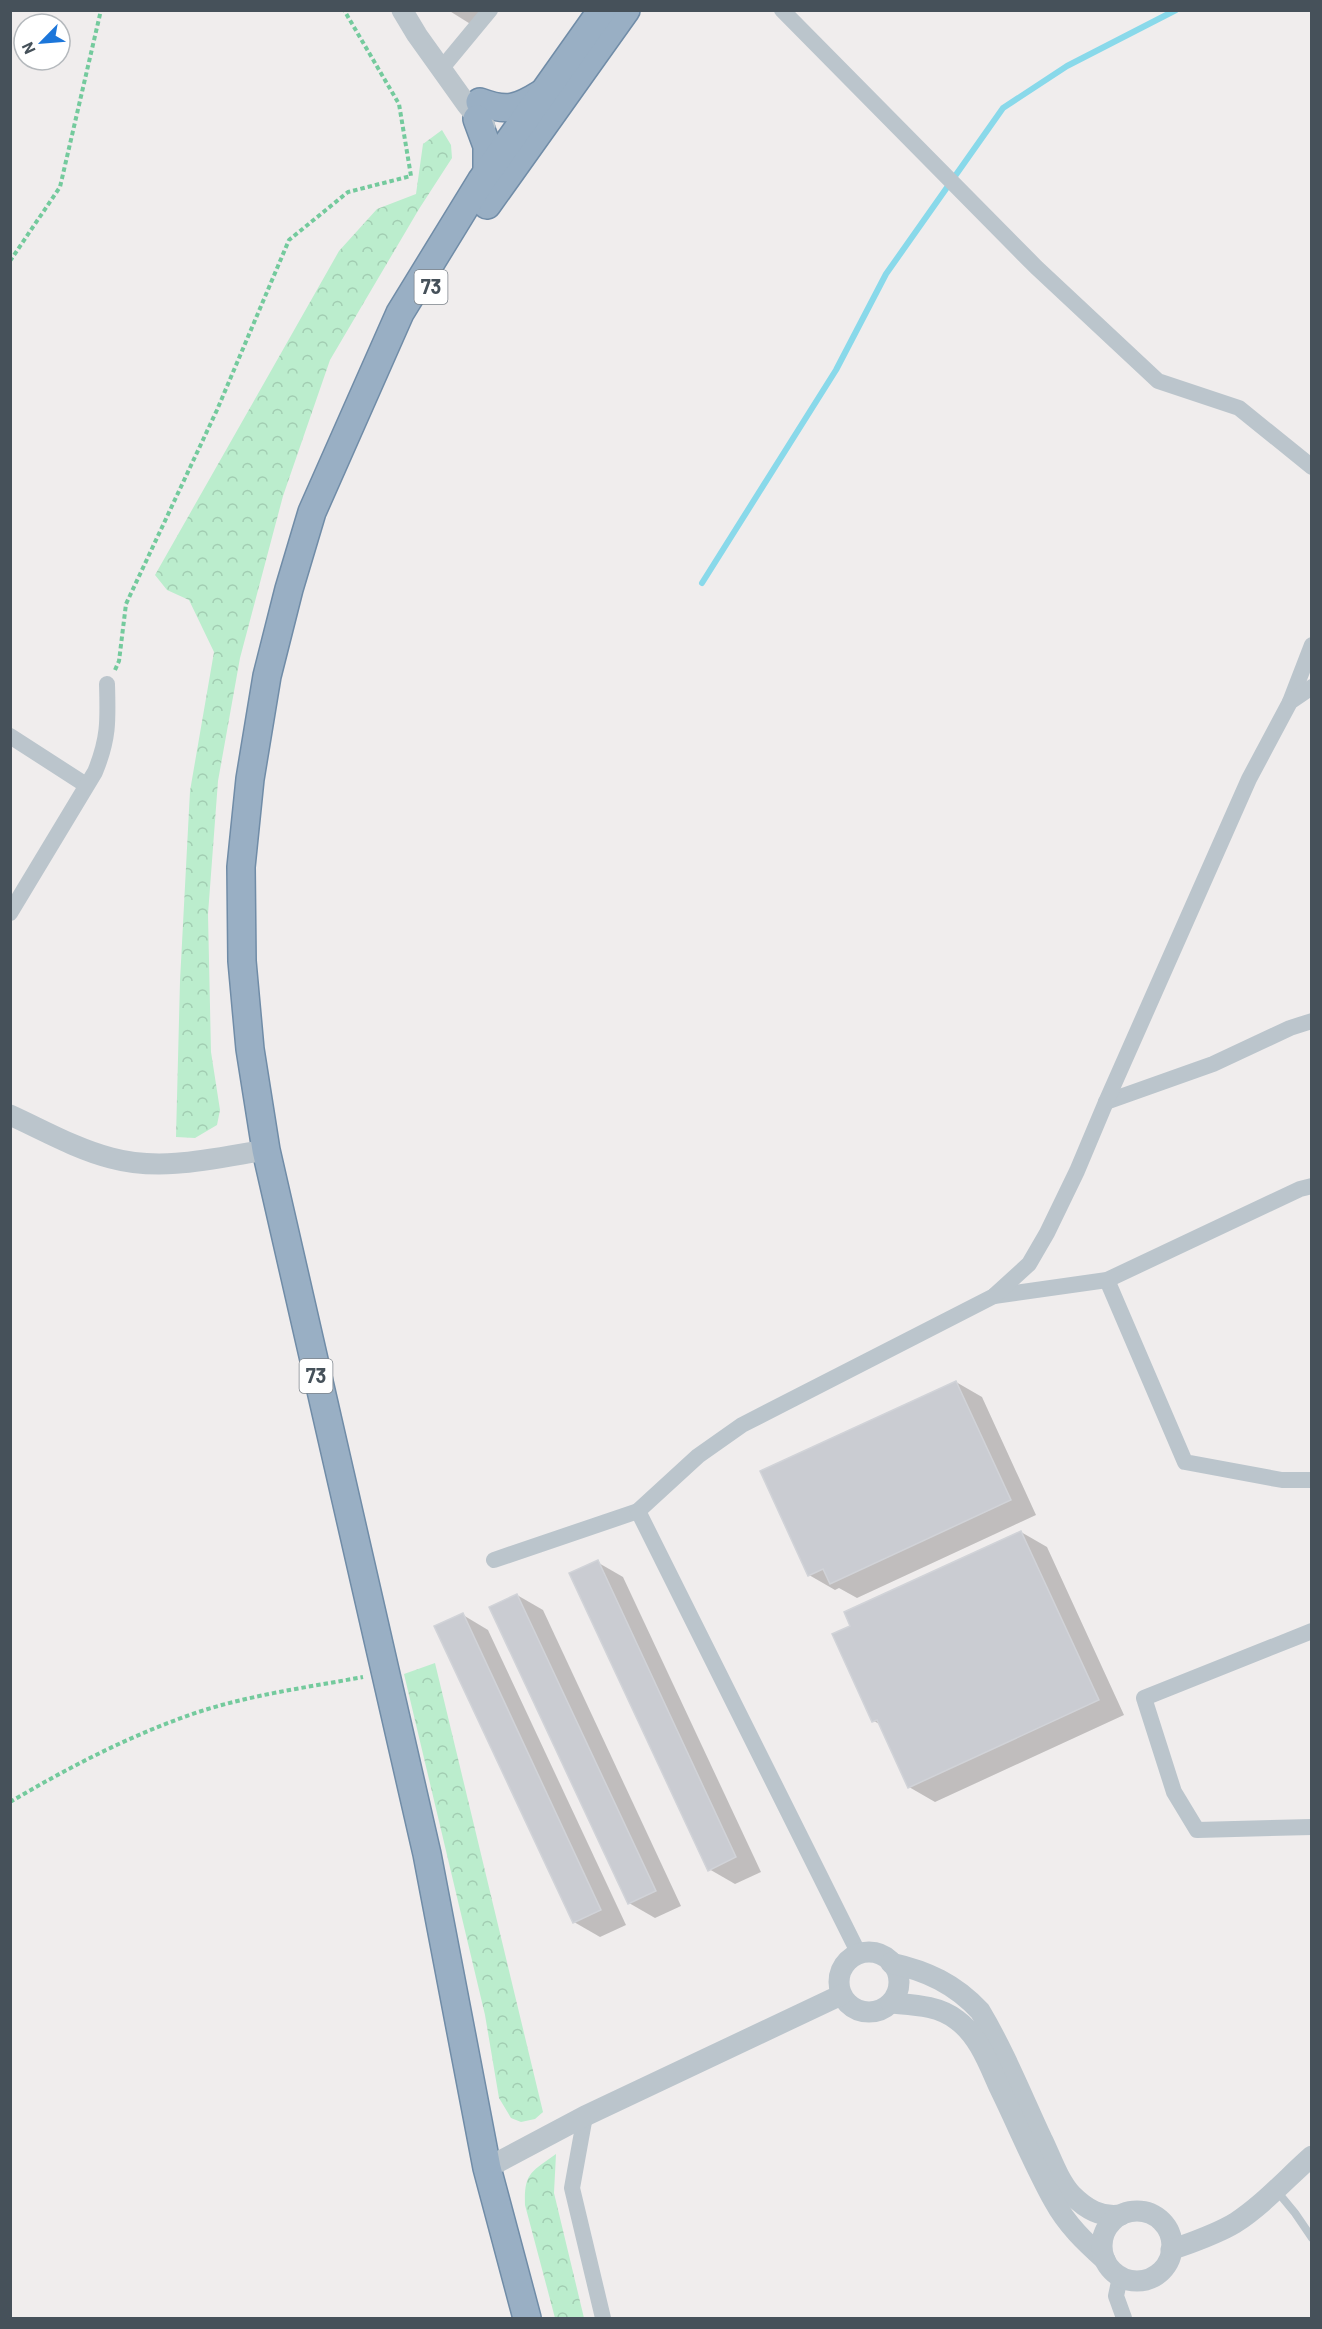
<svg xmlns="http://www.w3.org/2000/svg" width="1322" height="2329" viewBox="0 0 1322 2329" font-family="Barlow,sans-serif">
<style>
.forest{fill:url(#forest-crowns)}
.shadow{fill:#0003}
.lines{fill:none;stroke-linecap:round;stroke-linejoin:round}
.stream{stroke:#89d9ea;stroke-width:6}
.building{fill:#caccd2;stroke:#d1d3d8;stroke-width:1.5}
.trunk-casing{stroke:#708ca7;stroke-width:30}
.path{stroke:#74ca9d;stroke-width:4;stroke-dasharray:4.5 3;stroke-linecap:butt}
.service{stroke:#bbc5cc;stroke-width:8}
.minor{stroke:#bbc5cc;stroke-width:16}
.tertiary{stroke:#bbc5cc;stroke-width:21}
.trunk{stroke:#99afc4;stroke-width:27}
.labels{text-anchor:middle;stroke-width:5;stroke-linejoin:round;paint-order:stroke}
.shield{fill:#fff;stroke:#7e858c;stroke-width:1.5}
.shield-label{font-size:20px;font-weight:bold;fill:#46515a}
</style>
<defs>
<pattern id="forest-crowns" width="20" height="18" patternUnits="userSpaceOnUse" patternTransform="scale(1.5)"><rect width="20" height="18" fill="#bbedcd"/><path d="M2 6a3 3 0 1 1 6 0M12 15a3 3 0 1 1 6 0" fill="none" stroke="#a2cdb2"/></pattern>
</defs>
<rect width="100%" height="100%" fill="#f0eded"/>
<g class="forest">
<path d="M442,130L451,145L452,158L419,209L330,360L283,496L240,658L218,781L208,914L211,1052L220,1110L217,1125L195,1138L176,1137L180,981L190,791L214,652L189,600L167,590L155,575L339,251L377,209L416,194L423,144Z"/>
<path d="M435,1663L543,2112L535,2119L521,2122L511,2118L499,2098L485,2015L404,1674Z"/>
<path d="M556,2154L554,2193L584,2318H555L525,2205C524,2173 531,2172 556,2154Z"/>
</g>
<g class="shadow">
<path d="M448,10H482L472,25Z"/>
<path d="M956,1382L982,1397L1036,1515L857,1598L839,1588L835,1590L809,1575Z"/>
<path d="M1021,1532L1047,1547L1124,1715L935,1802L909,1787L881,1725L874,1721Z"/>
<path d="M597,1562L623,1577L761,1872L735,1884L709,1869Z"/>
<path d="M517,1595L543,1610L681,1906L655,1918L629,1903Z"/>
<path d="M463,1615L488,1630L626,1925L600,1937L574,1922Z"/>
</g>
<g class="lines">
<path class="stream" d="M702,583L836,370L886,274L1003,108L1067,66L1176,10"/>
</g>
<g class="building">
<path d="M956,1381L1011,1500L830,1584L823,1569L808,1576L760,1471Z"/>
<path d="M1021,1531L1099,1700L908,1788L877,1720L872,1722L832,1634L850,1626L844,1612Z"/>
<path d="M598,1560L736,1857L708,1871L569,1573Z"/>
<path d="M517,1594L656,1891L628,1904L489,1607Z"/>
<path d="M463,1613L601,1910L573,1923L434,1626Z"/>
</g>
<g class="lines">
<defs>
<g id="trunk">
<path d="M480,102C507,112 517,109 541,94"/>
<path d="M477,119L487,146V173"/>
<path d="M487,205L626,10"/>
<path d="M527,2318L487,2168L427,1854L266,1150L250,1049L242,961L241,867L250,779L267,676L289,589L312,512L400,313L481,181L602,10"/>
</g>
</defs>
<use href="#trunk" class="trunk-casing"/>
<g class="path">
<path d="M10,261L60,187L101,10"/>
<path d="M115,670L119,661L126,604L217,410L289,240L348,192L411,176L399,104L344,10"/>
<path d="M10,1802C66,1769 123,1739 184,1717C241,1696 304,1688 363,1677"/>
</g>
<path class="service" d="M1276,2190L1295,2213L1312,2238"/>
<g class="minor">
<path d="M782,10L1036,267L1158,381L1239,408L1312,467"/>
<path d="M442,68L490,10"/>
<path d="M1290,702L1312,645"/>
<path d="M10,736L86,785"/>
<path d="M10,913L95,772C109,738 108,720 107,684"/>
<path d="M1106,1102L1213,1064L1290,1028L1312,1021"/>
<path d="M1107,1280L1185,1462L1282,1480H1312"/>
<path d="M994,1296L1107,1280L1300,1189L1312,1186"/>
<path d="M494,1560L638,1511"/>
<path d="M1312,1631L1144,1698L1174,1792L1197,1830L1312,1827"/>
<path d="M859,1954L638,1511L698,1456L742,1425L994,1296L1029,1264L1047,1233L1077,1171L1106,1102L1249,779L1290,702L1312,687"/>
<path d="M585,2116L572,2188L603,2318"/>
<path d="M1120,2277L1116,2296L1124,2318"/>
</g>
<g class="tertiary">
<path d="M402,10L417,35L467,105L485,126"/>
<path d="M10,1115C43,1130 76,1149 111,1158C162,1172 216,1158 266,1150"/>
<circle cx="869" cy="1982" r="30"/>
<path d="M891,1963C927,1971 955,1984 980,2011C1004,2051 1022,2096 1042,2139C1051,2157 1058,2180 1072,2195C1086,2209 1101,2218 1121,2215"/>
<path d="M891,2003C913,2005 938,2005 957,2020C979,2036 989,2065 1000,2089C1018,2126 1034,2165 1054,2201C1067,2225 1085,2242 1105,2260"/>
<path d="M487,2168L585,2116L841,1995"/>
<circle cx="1137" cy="2246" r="35"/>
<path d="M1171,2250C1193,2242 1215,2235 1235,2223C1263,2205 1287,2178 1312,2156"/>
</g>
<use href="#trunk" class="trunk"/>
</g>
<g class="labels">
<g class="shield">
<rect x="414.5" y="270" width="33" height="34" rx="4.5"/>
<rect x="299.5" y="1359" width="33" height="34" rx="4.5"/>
</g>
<g class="shield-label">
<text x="431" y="294">73</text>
<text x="316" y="1383">73</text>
</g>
</g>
<rect width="1322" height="2329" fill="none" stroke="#46515a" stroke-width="24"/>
<g transform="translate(42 42) rotate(245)"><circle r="28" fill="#ffffff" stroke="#b5b9bd" stroke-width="1.5"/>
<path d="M0-4.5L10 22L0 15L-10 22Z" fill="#1c76da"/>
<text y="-9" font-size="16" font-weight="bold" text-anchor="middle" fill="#46515a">N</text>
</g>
</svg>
